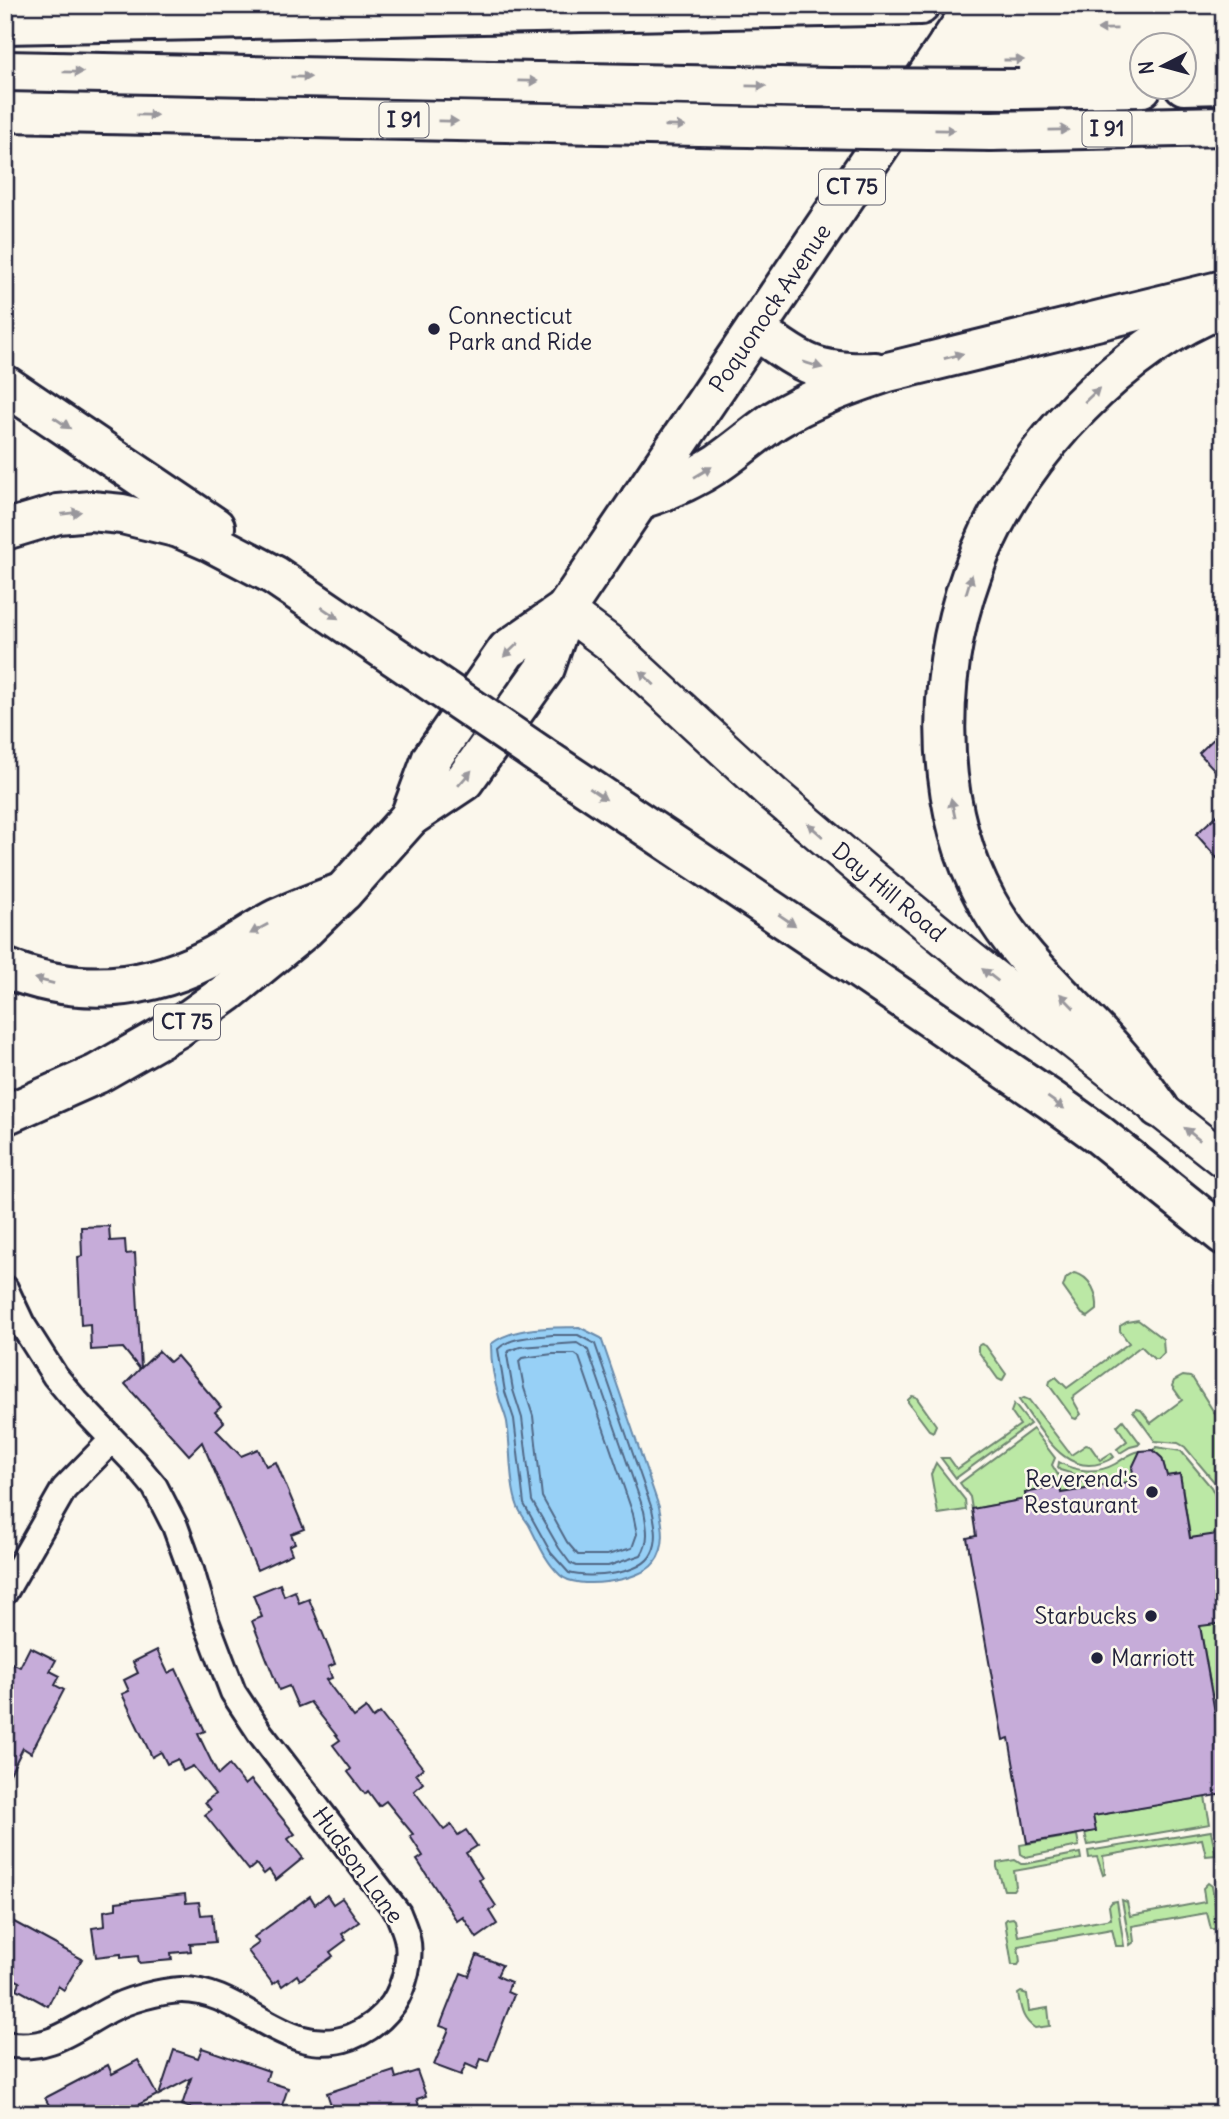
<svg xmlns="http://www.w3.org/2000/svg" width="1229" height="2119" viewBox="0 0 1229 2119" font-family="Delius,sans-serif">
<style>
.green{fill:#bbe8a5;stroke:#6e8570;stroke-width:2}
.water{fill:#97d0f6;stroke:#688aab;stroke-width:2}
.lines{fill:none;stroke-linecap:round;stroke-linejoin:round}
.shore{stroke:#516886;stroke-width:2}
.building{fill:#c6acd9;stroke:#22223b;stroke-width:2}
.minor-casing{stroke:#22223b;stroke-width:30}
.secondary-casing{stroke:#22223b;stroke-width:40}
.primary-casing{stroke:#22223b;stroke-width:44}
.motorway-casing{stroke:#22223b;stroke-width:44}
.minor{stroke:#fbf7ec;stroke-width:24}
.secondary{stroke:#fbf7ec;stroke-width:35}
.primary{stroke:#fbf7ec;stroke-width:38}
.motorway{stroke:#fbf7ec;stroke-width:38}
.motorway-bridge-casing{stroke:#22223b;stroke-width:44;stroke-linecap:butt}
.motorway-bridge{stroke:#fbf7ec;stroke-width:38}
.oneway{fill:#99979c}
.poi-dot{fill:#22223b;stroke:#fbf7ec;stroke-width:2.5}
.labels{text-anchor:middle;stroke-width:5;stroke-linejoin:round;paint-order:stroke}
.shield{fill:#fbf7ec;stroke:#636270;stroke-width:2}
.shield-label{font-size:21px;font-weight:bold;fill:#22223b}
.street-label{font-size:23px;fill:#22223b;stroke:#fbf7ec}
.poi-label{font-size:23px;fill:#22223b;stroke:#fbf7ec;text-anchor:start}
</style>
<rect width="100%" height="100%" fill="#fbf7ec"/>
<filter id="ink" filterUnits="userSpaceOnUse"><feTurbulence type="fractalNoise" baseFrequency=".0143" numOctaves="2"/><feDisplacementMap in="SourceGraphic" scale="14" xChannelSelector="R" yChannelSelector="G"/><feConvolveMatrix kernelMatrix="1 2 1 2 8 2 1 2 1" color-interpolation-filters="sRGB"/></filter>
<g filter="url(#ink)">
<g class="green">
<path d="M1074,1273C1091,1276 1098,1295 1097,1310L1088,1317L1082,1314L1063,1287L1066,1278Z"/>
<path d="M1138,1320L1163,1339L1164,1353L1158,1359H1154L1141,1346L1072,1398L1081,1414L1076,1419L1073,1418L1049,1385L1050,1381L1056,1377L1067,1388L1129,1343L1120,1331V1326L1127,1322Z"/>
<path d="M981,1344L986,1346L1006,1374L1002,1381L998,1379L978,1351V1346Z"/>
<path d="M1183,1376L1190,1377L1193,1379L1224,1428V1497L1216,1484L1185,1447L1178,1443L1155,1441L1133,1411L1136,1409L1141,1410L1151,1423L1182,1400L1172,1386L1174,1381Z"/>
<path d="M912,1396L916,1397L936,1425L933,1432L929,1430L908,1402V1400Z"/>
<path d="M1024,1398L1029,1400L1071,1455L1086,1445L1090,1446L1100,1460L1111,1453L1114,1457C1068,1486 1042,1431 1019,1400Z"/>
<path d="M1014,1404L1030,1424L956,1478L941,1458H949L957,1469L1020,1425L1011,1412Z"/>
<path d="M1123,1420L1140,1443L1138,1445L1130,1447L1120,1453L1117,1449L1127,1441L1117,1426Z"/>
<path d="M1033,1429L1055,1458L1052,1465L1058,1475L1087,1483L1089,1489L1061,1493L1059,1486L1025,1493L1026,1499L972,1509L970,1497L960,1483Z"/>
<path d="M1156,1447L1181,1451L1211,1487L1219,1503L1224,1516V1538L1191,1542L1180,1474L1167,1476L1162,1458L1154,1451Z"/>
<path d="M1140,1451L1135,1481L1094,1488L1090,1479L1060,1470L1058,1468L1059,1462C1076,1472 1097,1474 1115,1464C1124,1459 1129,1453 1140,1451Z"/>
<path d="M936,1463L965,1500L966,1510L938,1514L931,1474Z"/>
<path d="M1224,1602V1693L1212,1695L1199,1621Z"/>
<path d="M1205,1797L1210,1824L1088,1845L1085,1833L1095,1831L1093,1816Z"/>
<path d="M1211,1831L1216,1855L1206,1856L1202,1839L1103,1856L1105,1874L1103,1875L1097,1857L1089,1858L1088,1851Z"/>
<path d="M1077,1835L1079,1846L1026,1857L1021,1854L1020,1845Z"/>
<path d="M1080,1853L1081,1859L1014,1871L1016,1886L1013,1890H1004L997,1867V1863L1015,1860L1021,1864H1025Z"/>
<path d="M1208,1883L1212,1886L1219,1929H1211L1207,1913L1132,1926L1134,1942L1130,1945L1122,1900L1127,1902L1130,1916L1205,1902L1203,1888Z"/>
<path d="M1117,1901L1124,1946H1116L1112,1929L1018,1946L1020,1962L1018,1965H1012L1005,1921L1007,1919L1013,1918L1015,1920L1018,1936L1111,1919L1109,1906L1112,1902Z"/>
<path d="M1021,1992L1027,1994L1029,2011L1048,2008L1050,2026L1035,2028C1022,2020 1021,2008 1018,1994Z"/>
</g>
<path class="water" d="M579,1327L601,1338L659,1507C663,1526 667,1547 654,1563C641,1581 576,1591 560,1575C545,1561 538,1542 529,1525C525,1519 520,1513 518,1507C509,1484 511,1447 507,1422C505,1413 501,1405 499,1397C494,1381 491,1361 491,1344C515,1326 550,1328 579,1327Z"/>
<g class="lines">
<g class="shore">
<path d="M552,1335H578L595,1344L652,1509C655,1524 659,1539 652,1553C642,1575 589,1579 569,1573L551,1553L524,1504L514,1419L505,1392L498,1349C511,1336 534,1337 552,1335Z"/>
<path d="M577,1343L588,1350L644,1511C647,1527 650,1541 641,1555L608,1566H577L570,1563L559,1548L532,1501L522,1418L513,1390L507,1355L509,1351L520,1347Z"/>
<path d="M553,1354H575L579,1357L633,1514L637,1534L632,1548L607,1555H578L567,1542L542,1497L533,1416L524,1388L519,1361L522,1358Z"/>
</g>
</g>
<g class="building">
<path d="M1224,729V780L1199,753Z"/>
<path d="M1224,809V866L1196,834Z"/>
<path d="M109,1226L110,1241L125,1240L126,1254L135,1253L141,1368L159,1351L170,1362L177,1356L221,1407L215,1412L224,1422L216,1430L241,1456L258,1449L266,1466L276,1462L304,1529L291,1534L295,1543L289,1546L292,1554L257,1570L202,1442L189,1455L125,1384L140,1369L123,1348L91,1350L90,1324L81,1325L78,1257L82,1256L81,1227Z"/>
<path d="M1153,1450L1162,1458L1167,1476L1180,1474L1190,1538L1224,1533V1623L1200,1626L1217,1724L1224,1723V1794L1093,1816L1096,1831L1027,1843L1009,1738L1003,1740L967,1538L976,1536L972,1509L1026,1499L1025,1493L1060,1486L1061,1493L1135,1481L1132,1468L1140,1451Z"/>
<path d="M280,1584L284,1596L295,1591L299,1603L309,1599L335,1664L328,1667L332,1678L326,1680L354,1717L366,1708L373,1718L380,1713L423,1768L416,1774L423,1783L414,1791L444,1830L451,1825L458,1835L466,1830L477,1846L466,1853L482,1878L479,1880L496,1906L489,1911L497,1924L477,1938L463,1917L457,1921L417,1860L423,1856L410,1836L413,1834L386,1801L379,1806L368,1791L365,1794L348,1772L351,1769L333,1745L340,1740L310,1702L298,1707L289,1686L279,1690L252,1621L262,1617L253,1595Z"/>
<path d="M30,1647L56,1660L50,1671L60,1676L55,1685L64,1690L31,1753L23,1748L5,1784V1677L12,1663L20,1667Z"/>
<path d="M157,1650L168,1673L176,1669L205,1731L198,1734L218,1775L229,1765L245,1785L251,1780L295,1834L288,1839L303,1858L276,1880L269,1870L264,1874L256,1864L249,1870L205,1815L211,1810L205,1802L215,1794L193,1766L183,1771L178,1759L167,1764L161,1752L152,1757L122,1694L129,1691L124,1680L138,1673L133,1662Z"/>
<path d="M185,1894L186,1903L199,1902L201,1915L212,1914L215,1942L190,1944L191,1951L171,1953L172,1960L139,1963L138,1956L121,1958V1954L96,1957L92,1928L105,1926L104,1911L116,1909V1902Z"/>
<path d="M327,1895L333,1904L342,1898L359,1922L342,1934L346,1940L330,1952L333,1956L300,1980L297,1975L282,1986L278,1980L273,1984L248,1951L259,1943L254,1937L310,1896L315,1904Z"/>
<path d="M5,1917L82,1959L64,1990L58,1986L48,2006L17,1989L20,1982L5,1974Z"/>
<path d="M477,1955L502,1965L497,1976L511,1982L507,1992L514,1995L488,2061L481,2059L477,2069L466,2064L461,2075L434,2065L449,2029L440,2026L461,1973L469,1976Z"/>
<path d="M202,2048L269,2071L266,2081L288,2088L279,2114H209L182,2105L191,2078L159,2095L174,2050L198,2058Z"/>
<path d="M138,2060L157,2095L121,2114H54L45,2098L108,2065L112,2074Z"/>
<path d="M394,2071L396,2078L417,2071L426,2096L417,2099L420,2110L409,2114H334L327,2093Z"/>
</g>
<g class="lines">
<defs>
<g id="minor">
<path d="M5,1288L22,1324L55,1376L75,1400L135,1463L155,1487L175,1526L191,1570L206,1621L233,1692L260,1733L398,1913C401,1921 405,1929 407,1938C412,1958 404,1987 393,2004C382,2020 368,2030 351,2037C285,2061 243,1989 181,1990C159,1991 127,2000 109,2010C73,2029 50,2052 5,2044"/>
<path d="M5,1592L64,1489L112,1440"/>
</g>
<path id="secondary" d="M565,610L608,642L773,794L867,874L970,959L1224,1160"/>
<g id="primary">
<path d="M410,817L432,758L507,650L565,610"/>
<path d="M5,1115L97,1074L176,1029L228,992L305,929L343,892L410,817L464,781L545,668L565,610L975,5"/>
</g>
<g id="motorway">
<path d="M5,24L920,5"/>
<path d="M949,43L976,32L995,29L1224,26"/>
<path d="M949,43L973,55L993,59L1142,58"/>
<path d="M1184,56L1224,55"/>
<path d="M5,71L830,88"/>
<path d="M1184,85L1224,84"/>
<path d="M1019,89L1142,87"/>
<path d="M5,112L803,128"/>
<path d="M991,131L1224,126"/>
<path d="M755,330C771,340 786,353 803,361C824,372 852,373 875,372"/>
<path d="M5,385L215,527"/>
<path d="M640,499C668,491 694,479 718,463C737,450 755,434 774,421C809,399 849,385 888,372L1219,291"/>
<path d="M5,530L58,514L91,511L122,514L179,528L209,541L274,575L425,677"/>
<path d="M541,756L862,971L1051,1100L1097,1133L1224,1235"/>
<path d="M5,968C74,996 142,992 208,959C232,947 254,930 278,918C300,908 321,900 343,892"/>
<path d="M1159,1108C1140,1081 1119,1055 1096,1031C1057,990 1014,951 987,902C930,798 935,660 980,553C1022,452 1122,347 1224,307"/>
</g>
</defs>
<use href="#minor" class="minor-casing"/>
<use href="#secondary" class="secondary-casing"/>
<use href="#primary" class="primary-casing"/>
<use href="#motorway" class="motorway-casing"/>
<use href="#minor" class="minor"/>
<use href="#secondary" class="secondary"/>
<use href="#primary" class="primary"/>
<use href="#motorway" class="motorway"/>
<defs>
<g id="motorway-bridge">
<path d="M830,88L1019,89"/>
<path d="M803,128L991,131"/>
<path d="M425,677L541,756"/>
</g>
</defs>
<use href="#motorway-bridge" class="motorway-bridge-casing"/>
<use href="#motorway-bridge" class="motorway-bridge"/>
</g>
<defs><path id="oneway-solid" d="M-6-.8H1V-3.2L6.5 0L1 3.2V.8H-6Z" transform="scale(1.75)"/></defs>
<g class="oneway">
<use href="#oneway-solid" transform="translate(1107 29) rotate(179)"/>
<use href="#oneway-solid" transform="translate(1014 60)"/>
<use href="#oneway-solid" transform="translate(73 72) rotate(1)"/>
<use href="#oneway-solid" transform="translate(301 77) rotate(1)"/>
<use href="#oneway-solid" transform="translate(528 81) rotate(1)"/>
<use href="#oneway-solid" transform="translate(756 86) rotate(1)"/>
<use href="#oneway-solid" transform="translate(147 115) rotate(1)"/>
<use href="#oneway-solid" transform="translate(448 121) rotate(1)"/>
<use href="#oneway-solid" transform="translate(675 126) rotate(1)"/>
<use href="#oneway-solid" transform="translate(945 130) rotate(1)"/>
<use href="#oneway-solid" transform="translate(1059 130) rotate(-1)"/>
<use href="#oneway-solid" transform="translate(954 356) rotate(-14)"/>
<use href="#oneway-solid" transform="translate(813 365) rotate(17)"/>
<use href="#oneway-solid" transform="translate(1092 395) rotate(-43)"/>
<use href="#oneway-solid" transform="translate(62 423) rotate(34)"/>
<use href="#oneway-solid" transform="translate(703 472) rotate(-31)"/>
<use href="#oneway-solid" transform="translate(71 513) rotate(-7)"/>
<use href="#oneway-solid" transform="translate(969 584) rotate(-73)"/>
<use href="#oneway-solid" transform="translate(330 613) rotate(34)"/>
<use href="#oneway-solid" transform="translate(511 650) rotate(137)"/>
<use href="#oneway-solid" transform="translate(647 678) rotate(-137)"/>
<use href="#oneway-solid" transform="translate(465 778) rotate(-49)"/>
<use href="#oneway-solid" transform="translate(598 794) rotate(34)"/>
<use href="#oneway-solid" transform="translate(953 808) rotate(-102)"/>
<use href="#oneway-solid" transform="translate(815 830) rotate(-139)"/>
<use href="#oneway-solid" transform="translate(787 920) rotate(34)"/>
<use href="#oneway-solid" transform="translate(259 929) rotate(151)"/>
<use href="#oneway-solid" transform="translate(990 975) rotate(-142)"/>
<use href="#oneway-solid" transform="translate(44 981) rotate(-166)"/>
<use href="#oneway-solid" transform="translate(1067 1001) rotate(-134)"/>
<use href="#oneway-solid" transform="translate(1056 1103) rotate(35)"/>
<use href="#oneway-solid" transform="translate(1192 1134) rotate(-141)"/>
</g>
</g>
<g class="poi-dot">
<circle cx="434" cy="329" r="7"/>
<circle cx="1152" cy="1492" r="7"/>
<circle cx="1151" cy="1616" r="7"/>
<circle cx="1097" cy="1658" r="7"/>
</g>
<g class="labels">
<g class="shield">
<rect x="379.5" y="102.5" width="49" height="35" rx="5"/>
<rect x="1082.5" y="111.5" width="49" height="35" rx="5"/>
<rect x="819" y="169.5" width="66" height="35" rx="5"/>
<rect x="154" y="1004.5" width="66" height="35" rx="5"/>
</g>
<g class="shield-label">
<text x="404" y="127">I 91</text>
<text x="1107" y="136">I 91</text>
<text x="852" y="194">CT 75</text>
<text x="187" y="1029">CT 75</text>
</g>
<g class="street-label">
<text transform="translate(770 308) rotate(-56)" y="8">Poquonock Avenue</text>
<text transform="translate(889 892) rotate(40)" y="8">Day Hill Road</text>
<text transform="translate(358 1865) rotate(54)" y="8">Hudson Lane</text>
</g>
<g class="poi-label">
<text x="448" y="324">Connecticut<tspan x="448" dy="26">Park and Ride</tspan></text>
<text x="1138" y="1487" text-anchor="end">Reverend's<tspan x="1138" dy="26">Restaurant</tspan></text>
<text x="1137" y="1624" text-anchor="end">Starbucks</text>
<text x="1111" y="1666">Marriott</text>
</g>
</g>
<rect width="1229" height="2119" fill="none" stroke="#fbf7ec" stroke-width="28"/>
<rect x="14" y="14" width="1201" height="2091" fill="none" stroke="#22223b" stroke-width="2.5" filter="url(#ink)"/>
<g transform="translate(1163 66) rotate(264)"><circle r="33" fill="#fbf7ec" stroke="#a4a2a5" stroke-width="2"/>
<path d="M0-5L12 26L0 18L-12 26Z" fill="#22223b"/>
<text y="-10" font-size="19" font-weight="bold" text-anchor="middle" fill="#22223b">N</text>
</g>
</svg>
